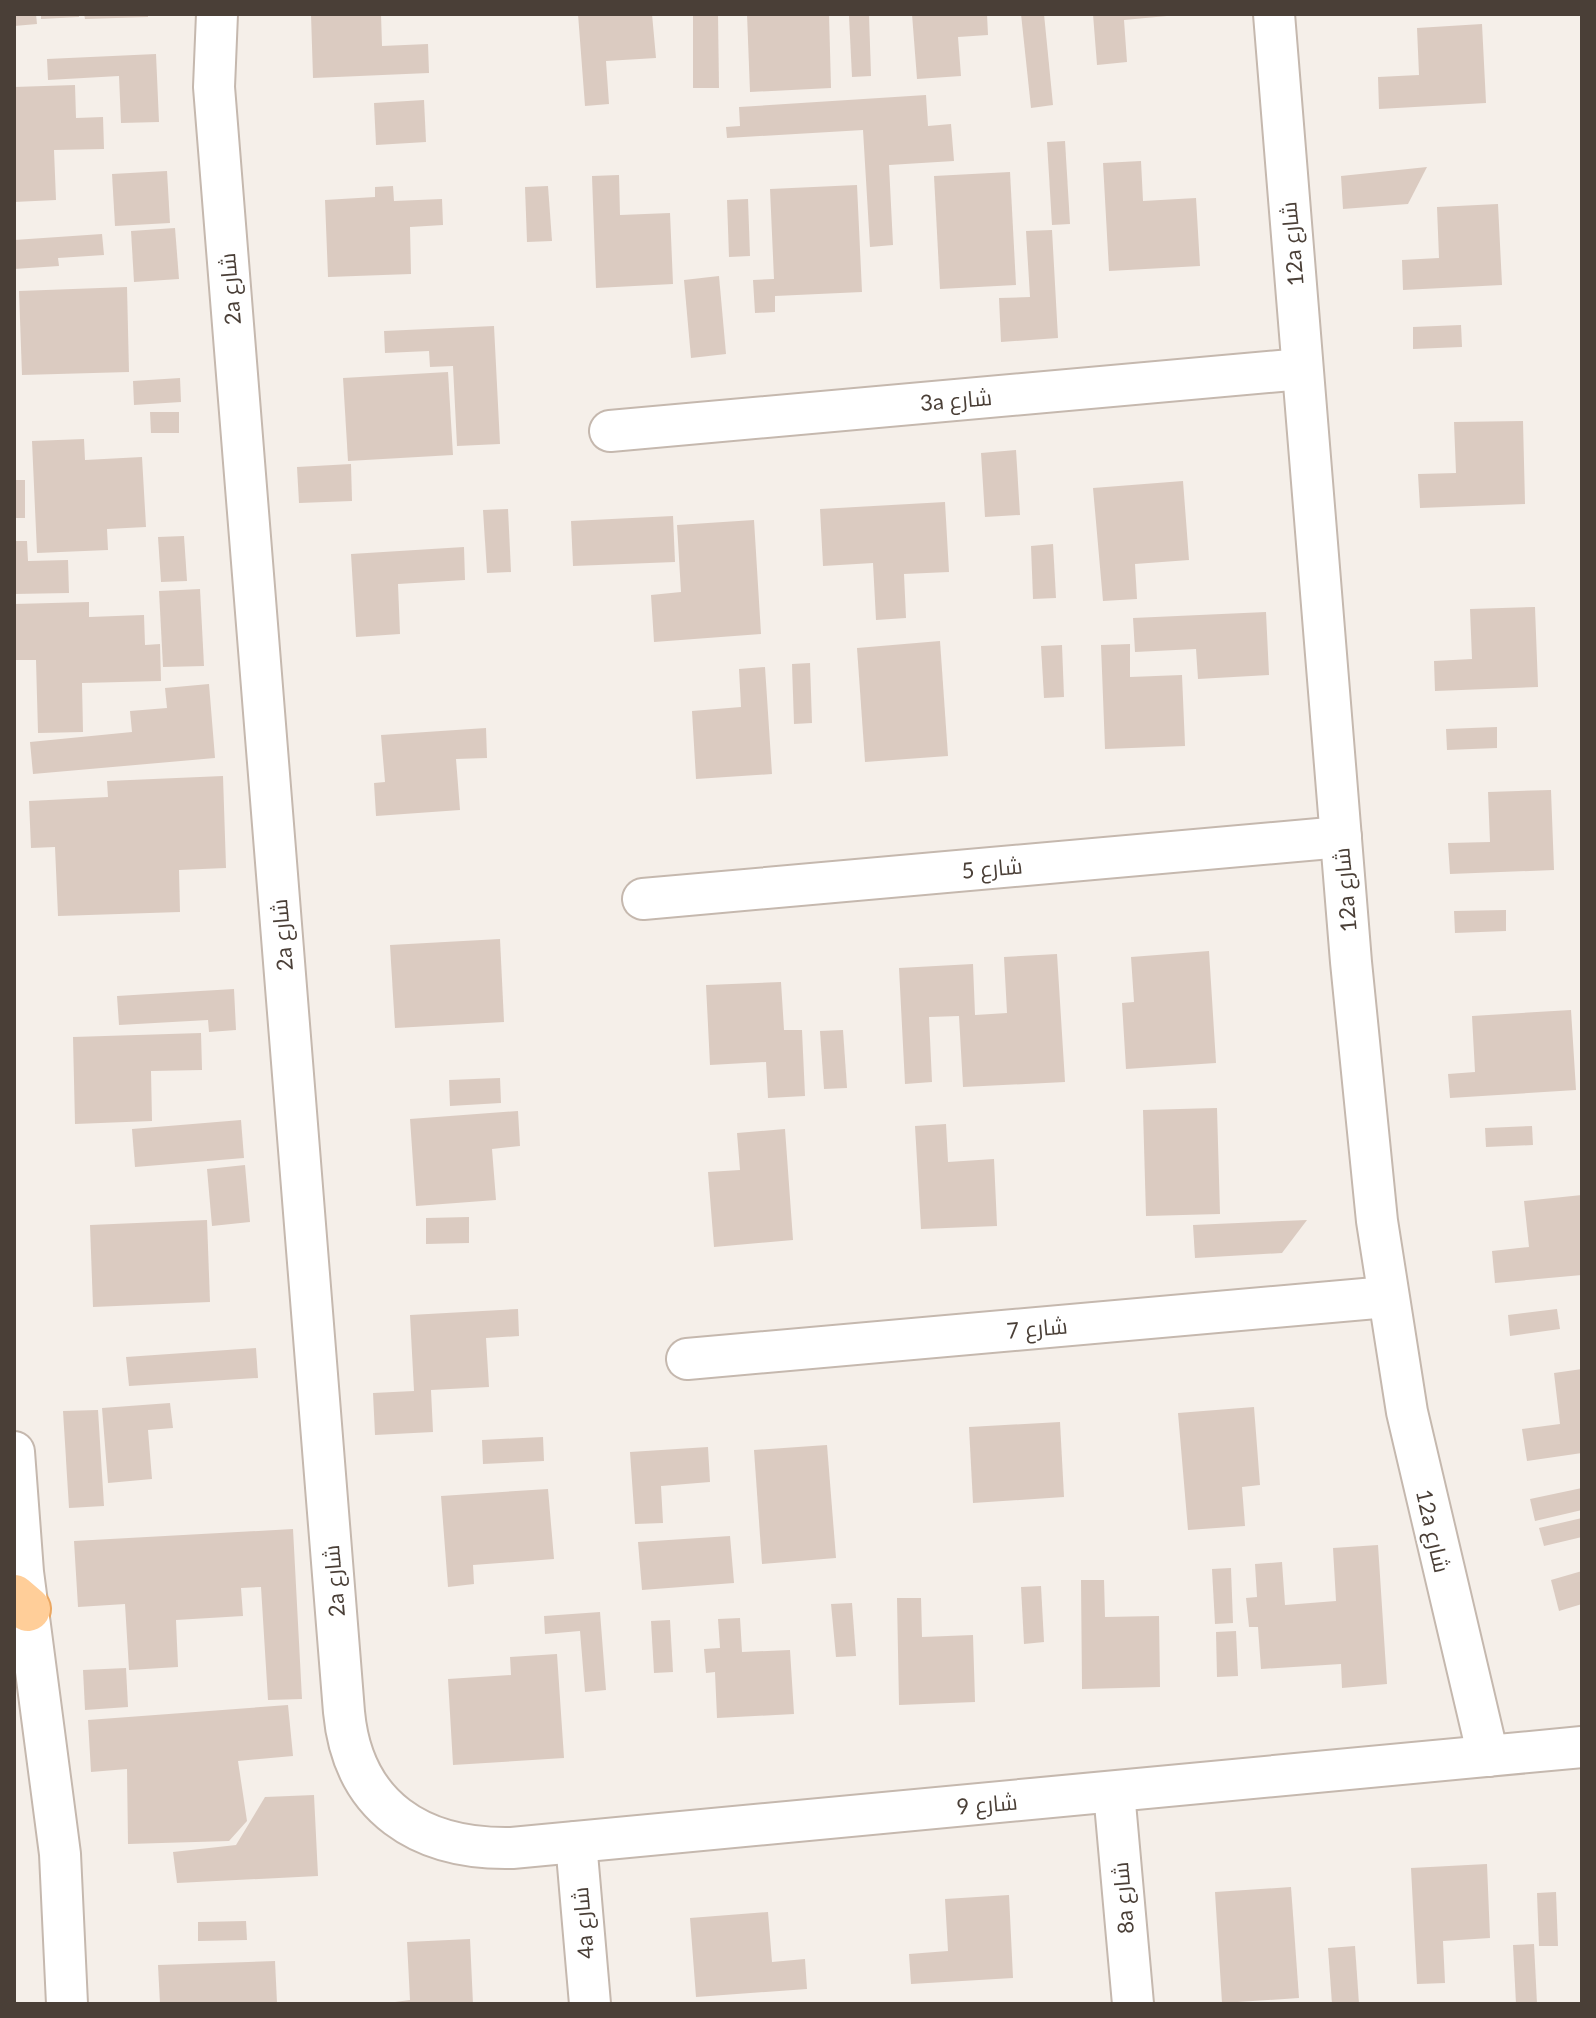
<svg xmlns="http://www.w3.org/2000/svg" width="1596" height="2018" viewBox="0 0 1596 2018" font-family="Lato,Cairo,sans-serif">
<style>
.building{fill:#dbcbc1}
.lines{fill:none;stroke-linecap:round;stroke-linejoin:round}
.minor-casing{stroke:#c5b8ae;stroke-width:44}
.major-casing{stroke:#eba761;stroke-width:48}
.minor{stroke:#fff;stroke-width:40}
.major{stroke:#ffce99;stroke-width:44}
.labels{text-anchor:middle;stroke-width:6;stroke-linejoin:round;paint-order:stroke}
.street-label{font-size:22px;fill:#4a3f37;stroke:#fff}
</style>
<rect width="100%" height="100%" fill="#f5efe9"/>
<g class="building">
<path d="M14,14H36L37,24L14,26Z"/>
<path d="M41,14H79V17L41,19Z"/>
<path d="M84,14H148V17L85,19Z"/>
<path d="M311,14H381L382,46L428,44L429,73L313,78Z"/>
<path d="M578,14H652L656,58L606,61L609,104L585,106Z"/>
<path d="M693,14H718L719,88H693Z"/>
<path d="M747,14H829L831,88L750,92Z"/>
<path d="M912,14H987L988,35L958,37L961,76L917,79Z"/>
<path d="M1021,14H1044L1053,105L1031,108Z"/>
<path d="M1093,14H1167V16L1124,20L1127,62L1097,65Z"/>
<path d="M869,15L871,76L852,77L849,16Z"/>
<path d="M1482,24L1486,103L1379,109L1378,77L1419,75L1417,28Z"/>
<path d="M156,54L159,122L121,123L119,76L48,80L47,59Z"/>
<path d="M75,85L76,118L103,117L104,149L54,150L56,200L14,202V87Z"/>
<path d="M926,95L928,126L951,124L954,161L889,165L893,245L870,247L863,130L727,138L726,127L740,126L739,107Z"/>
<path d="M424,100L426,142L376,145L374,103Z"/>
<path d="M1065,141L1070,224L1052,225L1047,142Z"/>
<path d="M1141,161L1143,201L1196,198L1200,266L1109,271L1103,163Z"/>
<path d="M1427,167L1408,204L1343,209L1341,176Z"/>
<path d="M167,171L170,223L115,226L112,174Z"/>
<path d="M1010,172L1016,285L940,289L934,176Z"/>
<path d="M619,175L620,215L670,213L673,284L596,288L592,176Z"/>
<path d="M857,185L862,292L775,296V312L755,313L753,280L774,279L770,189Z"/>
<path d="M393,186L394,201L442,199L443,225L410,227L411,274L328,277L325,200L375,197V187Z"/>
<path d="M548,186L552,241L527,242L525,187Z"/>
<path d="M748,199L750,256L729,257L727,200Z"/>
<path d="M1498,204L1502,285L1403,290L1402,260L1439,258L1437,207Z"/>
<path d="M175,228L179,279L134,282L131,231Z"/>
<path d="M1052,230L1058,338L1001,342L999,298L1030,297L1026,231Z"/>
<path d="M102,234L104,255L58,258L59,266L14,269V240Z"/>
<path d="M719,276L726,354L691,358L684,280Z"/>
<path d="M127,287L129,372L22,375L19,291Z"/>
<path d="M1461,325L1462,347L1413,349V327Z"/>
<path d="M494,326L500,444L457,446L453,366L430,367L429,351L385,353L384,331Z"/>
<path d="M448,372L453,455L348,461L343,378Z"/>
<path d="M180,378L181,402L134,405L133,381Z"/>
<path d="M150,412H179V433H151Z"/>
<path d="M1523,421L1525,504L1420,508L1418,474L1456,473L1454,422Z"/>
<path d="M84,439L85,460L142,457L146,527L107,529L108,550L37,553L32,441Z"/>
<path d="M1016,450L1020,515L985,517L981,453Z"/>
<path d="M351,464L352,501L299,503L297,467Z"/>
<rect x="14" y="480" width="11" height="38"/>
<path d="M1183,481L1189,560L1135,564L1137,599L1103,601L1093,488Z"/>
<path d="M945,502L949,572L904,574L906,618L876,620L873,563L823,566L820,509Z"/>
<path d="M508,509L511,572L487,573L483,510Z"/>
<path d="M673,516L675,562L573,566L571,521Z"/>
<path d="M754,520L761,634L654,642L651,595L681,592L677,525Z"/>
<path d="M184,536L187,581L161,582L158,537Z"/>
<path d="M14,541H27L28,561L68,560L69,593L14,594Z"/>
<path d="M1053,544L1056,598L1033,599L1031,546Z"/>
<path d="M464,547L465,580L398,584L400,634L356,637L351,554Z"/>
<path d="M200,589L204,666L163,667L159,591Z"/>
<path d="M89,602V617L144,615L145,645L160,644L161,681L82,683L83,732L38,733L36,660H15L14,604Z"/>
<path d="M1535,607L1538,687L1435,691L1434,661L1472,659L1470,609Z"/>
<path d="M1266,612L1269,675L1198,679L1196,649L1135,652L1133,618Z"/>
<path d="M940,641L948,756L865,762L857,648Z"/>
<path d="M1130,644V677L1182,675L1185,746L1105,749L1101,645Z"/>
<path d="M1062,645L1064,697L1044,698L1041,646Z"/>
<path d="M810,663L812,723L794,724L792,664Z"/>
<path d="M765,667L772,774L696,779L692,711L741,707L739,669Z"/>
<path d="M209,684L215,758L33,774L30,742L132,732L130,711L167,708L165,688Z"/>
<path d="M1497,727V748L1447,750L1446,729Z"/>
<path d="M486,728L487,758L456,759L460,810L376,816L374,783L385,782L381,735Z"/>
<path d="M223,776L226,868L179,870L180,912L58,916L55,847L31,848L29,801L108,797L107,781Z"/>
<path d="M1551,790L1554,870L1450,874L1448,843L1490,842L1488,792Z"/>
<path d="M1506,910V931L1455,933L1454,911Z"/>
<path d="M500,939L504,1022L395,1028L390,945Z"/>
<path d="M1209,951L1216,1063L1126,1069L1122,1003L1134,1002L1131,957Z"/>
<path d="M1057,954L1065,1082L963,1087L959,1016L929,1017L932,1082L905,1084L899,968L973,964L975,1015L1007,1013L1004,957Z"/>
<path d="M781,982L784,1030H802L805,1096L768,1098L766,1062L710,1065L706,985Z"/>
<path d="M234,989L236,1030L209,1032L208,1020L119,1025L117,996Z"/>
<path d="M1571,1010L1576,1090L1450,1098L1448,1074L1475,1072L1472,1016Z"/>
<path d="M843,1030L847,1088L824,1089L820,1031Z"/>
<path d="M201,1033L202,1070L151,1071L152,1121L75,1124L73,1037Z"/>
<path d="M500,1078L501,1103L450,1106L449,1080Z"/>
<path d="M1217,1108L1220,1214L1146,1216L1143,1110Z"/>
<path d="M518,1111L520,1146L492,1149L496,1200L416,1206L410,1119Z"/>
<path d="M241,1120L244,1158L135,1167L132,1129Z"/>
<path d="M946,1124L948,1162L994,1159L997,1226L921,1229L915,1126Z"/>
<path d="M1532,1126L1533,1145L1486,1147L1485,1128Z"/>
<path d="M785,1129L793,1240L714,1247L708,1172L740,1170L737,1133Z"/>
<path d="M245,1165L250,1222L212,1226L207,1169Z"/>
<path d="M1582,1195V1275L1495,1283L1492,1251L1529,1247L1524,1201Z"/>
<path d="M469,1217V1243L426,1244V1218Z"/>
<path d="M207,1220L210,1302L93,1307L90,1225Z"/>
<path d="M1307,1220L1282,1253L1195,1258L1193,1225Z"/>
<path d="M518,1309L519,1336L486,1338L489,1387L431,1390L433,1432L375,1435L373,1393L414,1391L410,1315Z"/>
<path d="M1557,1309L1560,1329L1510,1336L1508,1315Z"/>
<path d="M256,1348L258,1378L129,1386L126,1357Z"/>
<path d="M1582,1369V1453L1527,1461L1522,1429L1560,1424L1554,1373Z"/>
<path d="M170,1403L173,1428L148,1430L152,1479L108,1483L102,1408Z"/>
<path d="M1254,1407L1260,1485L1242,1487L1245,1526L1188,1530L1178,1413Z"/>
<path d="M98,1410L104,1506L69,1508L63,1411Z"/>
<path d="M1060,1422L1064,1497L973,1503L969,1427Z"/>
<path d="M543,1437L544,1461L483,1464L482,1440Z"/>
<path d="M827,1445L836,1558L762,1564L754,1450Z"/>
<path d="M708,1447L710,1482L661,1486L663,1523L635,1524L630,1452Z"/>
<path d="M1582,1488V1510L1535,1521L1530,1499Z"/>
<path d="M548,1489L554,1559L473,1565L474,1584L448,1587L441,1496Z"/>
<path d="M1582,1518V1537L1544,1546L1539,1528Z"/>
<path d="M293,1529L302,1699L268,1700L261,1587L241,1588L243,1616L176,1620L178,1667L129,1670L125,1604L78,1607L74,1541Z"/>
<path d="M730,1536L734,1583L642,1590L638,1542Z"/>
<path d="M1378,1545L1387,1684L1342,1688L1341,1664L1261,1669L1258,1627H1249L1246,1598L1257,1597L1255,1564L1282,1562L1285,1605L1336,1601L1333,1548Z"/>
<path d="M1231,1568L1233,1623L1215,1624L1212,1569Z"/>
<path d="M1582,1571V1604L1559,1611L1551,1580Z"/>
<path d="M1081,1580H1104L1105,1617L1159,1616L1160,1687L1082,1689Z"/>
<path d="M1041,1586L1044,1642L1024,1644L1021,1587Z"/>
<path d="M897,1598H921L922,1637L973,1635L975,1702L899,1705Z"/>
<path d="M852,1603L856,1656L836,1657L831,1604Z"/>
<path d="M600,1612L606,1690L585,1692L580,1631L545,1634L544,1616Z"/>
<path d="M740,1618L742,1652L790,1650L794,1714L717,1718L715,1672L706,1673L704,1649L720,1648L718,1619Z"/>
<path d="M670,1620L673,1672L654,1673L651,1621Z"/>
<path d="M1236,1631L1238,1676L1217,1677L1216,1632Z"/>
<path d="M557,1654L564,1758L453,1765L448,1679L511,1675L510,1657Z"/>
<path d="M126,1668L128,1707L85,1710L83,1670Z"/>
<path d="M288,1705L293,1756L238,1761L247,1821L229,1841L128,1844L127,1769L91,1772L88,1720Z"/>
<path d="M314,1795L318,1876L177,1883L173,1852L236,1845L265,1797Z"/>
<path d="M1487,1864L1490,1938L1443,1941L1445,1983L1417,1984L1411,1868Z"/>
<path d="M1291,1887L1299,1998L1222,2003L1215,1892Z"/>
<path d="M1556,1892L1558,1946H1539L1537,1893Z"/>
<path d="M1009,1895L1013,1978L911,1984L909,1954L948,1951L945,1899Z"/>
<path d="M768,1912L772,1962L805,1959L807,1989L696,1997L690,1918Z"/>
<path d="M246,1921L247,1940L198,1941V1922Z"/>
<path d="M470,1939L473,2004H380L410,2000L407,1942Z"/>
<path d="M1534,1944L1537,2004H1516L1513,1945Z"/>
<path d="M1355,1946L1359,2004H1332L1328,1948Z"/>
<path d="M275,1961L277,2003L160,2004L158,1965Z"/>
</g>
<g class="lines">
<defs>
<g id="minor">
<path d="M217,14L214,87L344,1712C353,1808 421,1850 512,1848L1582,1747"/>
<path d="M1274,14L1351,962L1377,1221L1407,1412L1488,1756"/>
<path d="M610,431L1302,369"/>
<path d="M643,899L1341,837"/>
<path d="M687,1359L1387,1297"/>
<path d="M14,1452L23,1572L60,1854L67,2004"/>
<path d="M1114,1792L1133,2004"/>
<path d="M576,1842L590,2004"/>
</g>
<path id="major" d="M14,1597L28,1609"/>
</defs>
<use href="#minor" class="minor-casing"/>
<use href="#major" class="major-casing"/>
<use href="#minor" class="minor"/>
<use href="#major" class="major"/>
</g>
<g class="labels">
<g class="street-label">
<text transform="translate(1292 244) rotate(-95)" y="8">12a شارع</text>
<text transform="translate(230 289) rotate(-95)" y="8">2a شارع</text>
<text transform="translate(956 400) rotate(-5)" y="8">3a شارع</text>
<text transform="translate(992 868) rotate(-5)" y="8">شارع 5</text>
<text transform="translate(1345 890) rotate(-95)" y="8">12a شارع</text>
<text transform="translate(282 935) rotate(-95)" y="8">2a شارع</text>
<text transform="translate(1037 1328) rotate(-5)" y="8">شارع 7</text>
<text transform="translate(1433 1531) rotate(77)" y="8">12a شارع</text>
<text transform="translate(334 1581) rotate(-95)" y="8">2a شارع</text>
<text transform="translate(987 1804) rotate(-5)" y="8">شارع 9</text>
<text transform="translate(1123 1898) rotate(-95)" y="8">8a شارع</text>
<text transform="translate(583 1923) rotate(-95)" y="8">4a شارع</text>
</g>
</g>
<rect width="1596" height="2018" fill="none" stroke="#4a3f37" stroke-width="32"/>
</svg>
